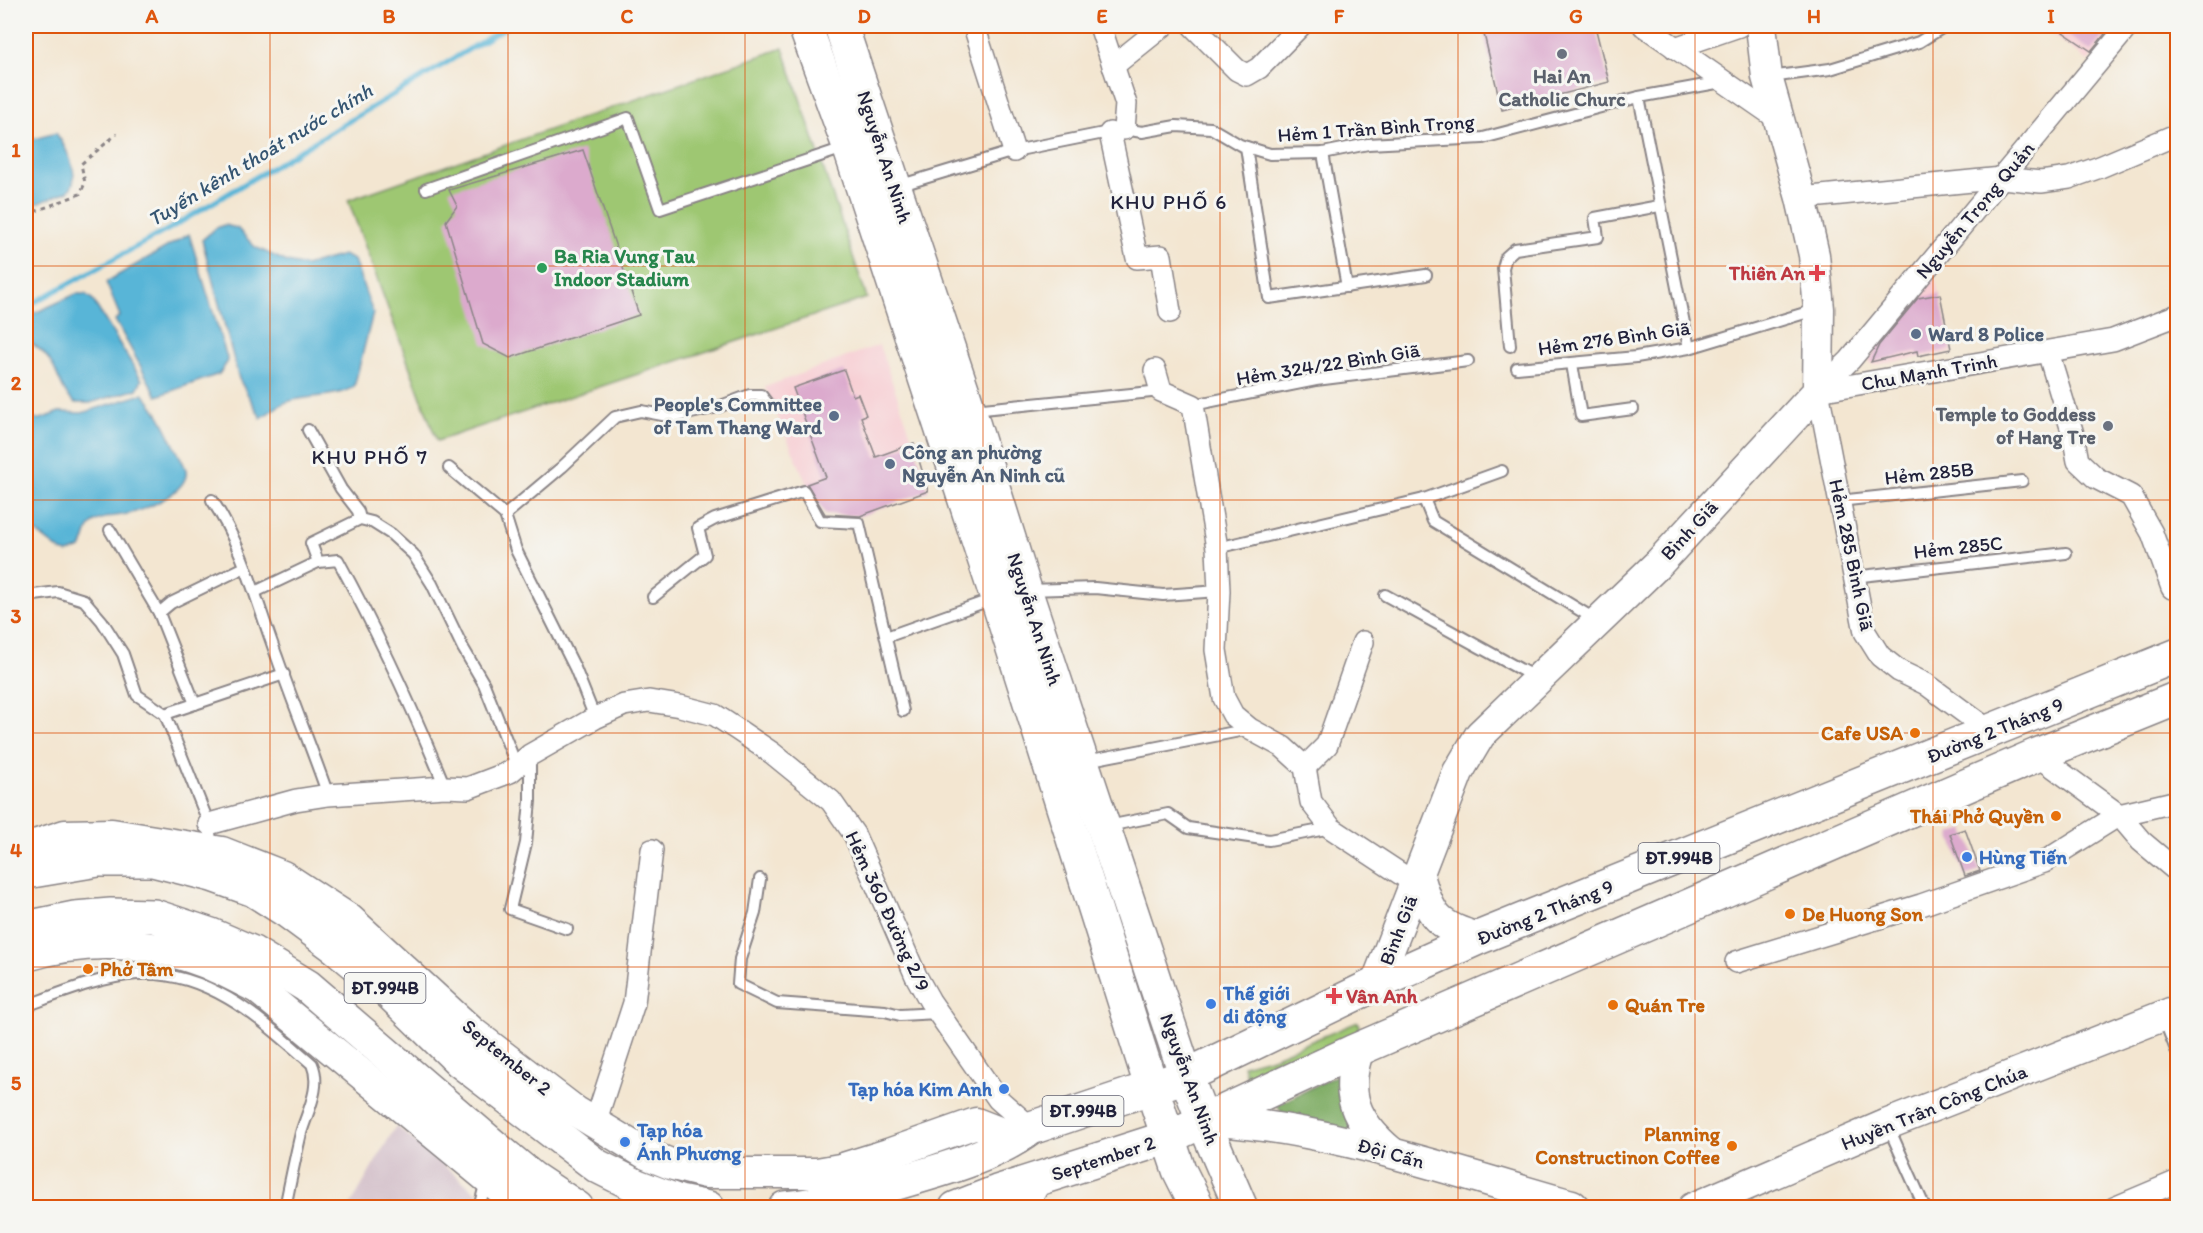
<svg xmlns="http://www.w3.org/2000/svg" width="2203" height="1233" viewBox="0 0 2203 1233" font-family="Itim,sans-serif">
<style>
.built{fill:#f7cfd4}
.industrial{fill:#d2bdc8}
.green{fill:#9ec772;stroke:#607456;stroke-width:1.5}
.forest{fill:#7eac64;stroke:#506750;stroke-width:1.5}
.water{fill:#59b5d7;stroke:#3e6c89;stroke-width:1.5}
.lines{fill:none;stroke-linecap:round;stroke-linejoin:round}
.stream{stroke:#59b5d7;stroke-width:5}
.building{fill:#dcaacd}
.lane-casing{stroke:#8a8486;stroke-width:14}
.street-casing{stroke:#8a8486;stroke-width:24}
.secondary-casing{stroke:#8a8486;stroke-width:33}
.primary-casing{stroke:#8a8486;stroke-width:36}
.path{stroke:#8a8486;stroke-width:3;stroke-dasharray:4.5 4.5;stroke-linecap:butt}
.lane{stroke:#fff;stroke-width:10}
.street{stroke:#fff;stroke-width:21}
.secondary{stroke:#fff;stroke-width:30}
.primary{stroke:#fff;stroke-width:33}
.grid{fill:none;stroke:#de560e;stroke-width:1.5;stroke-opacity:0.55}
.worship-dot{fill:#6b7280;stroke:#f6f6f2;stroke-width:2}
.leisure-dot{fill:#2e9e5b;stroke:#f6f6f2;stroke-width:2}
.health-dot{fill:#e0444e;stroke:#f6f6f2;stroke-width:2}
.service-dot{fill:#5c6f8a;stroke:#f6f6f2;stroke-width:2}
.food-dot{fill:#e8710a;stroke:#f6f6f2;stroke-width:2}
.shop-dot{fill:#3f7fe0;stroke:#f6f6f2;stroke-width:2}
.labels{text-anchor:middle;stroke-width:6;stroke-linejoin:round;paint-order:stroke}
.shield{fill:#f6f6f2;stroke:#626272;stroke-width:1.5}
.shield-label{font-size:18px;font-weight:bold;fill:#22223b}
.worship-label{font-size:20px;font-weight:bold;fill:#5b616d;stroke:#f6f6f2}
.street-label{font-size:20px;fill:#22223b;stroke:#f6f6f2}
.leisure-label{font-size:20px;font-weight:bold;fill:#27864d;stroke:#f6f6f2;text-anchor:start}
.health-label{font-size:20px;font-weight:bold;fill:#be3a42;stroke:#f6f6f2;text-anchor:end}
.service-label{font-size:20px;font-weight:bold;fill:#4e5e75;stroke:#f6f6f2;text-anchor:start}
.food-label{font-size:20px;font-weight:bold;fill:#c56008;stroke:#f6f6f2;text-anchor:end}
.shop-label{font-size:20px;font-weight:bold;fill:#366cbe;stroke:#f6f6f2;text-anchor:start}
.water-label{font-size:21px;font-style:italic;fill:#355572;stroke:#f6f6f2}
.neighbourhood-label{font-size:21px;letter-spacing:1.5px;fill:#22223b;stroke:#f6f6f2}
.neatline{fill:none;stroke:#de560e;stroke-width:2}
.grid-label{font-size:20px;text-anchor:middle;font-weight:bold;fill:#de560e}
</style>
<rect width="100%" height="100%" fill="#f6f6f2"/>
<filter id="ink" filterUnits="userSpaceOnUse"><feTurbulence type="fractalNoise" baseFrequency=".0167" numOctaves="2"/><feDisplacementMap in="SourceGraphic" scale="12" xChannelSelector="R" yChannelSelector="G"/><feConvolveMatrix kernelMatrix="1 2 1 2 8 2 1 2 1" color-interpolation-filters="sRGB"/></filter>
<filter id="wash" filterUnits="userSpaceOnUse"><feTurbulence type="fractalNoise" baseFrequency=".008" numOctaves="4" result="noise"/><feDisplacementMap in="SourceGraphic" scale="24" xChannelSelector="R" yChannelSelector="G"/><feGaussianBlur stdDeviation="1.35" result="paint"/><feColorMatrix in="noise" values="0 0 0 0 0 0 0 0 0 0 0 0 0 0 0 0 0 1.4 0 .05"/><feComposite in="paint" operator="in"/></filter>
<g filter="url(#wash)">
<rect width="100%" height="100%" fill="#f3e6d1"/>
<g class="built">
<path d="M2040,26H2116L2088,61Z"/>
<path d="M1934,273L1953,352L1875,365L1872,364L1869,361V356L1895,317Z"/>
<path d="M879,345L914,443L807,484L765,387Z"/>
</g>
<path class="industrial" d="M396,1126L470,1187L493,1207L349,1208Z"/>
<g class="green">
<path d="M783,48L867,298L437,441L348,200Z"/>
<path d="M1358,1022L1360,1032L1251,1089L1243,1065L1273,1057Z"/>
</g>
<path class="forest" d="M1343,1072L1364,1138L1283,1115L1277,1105Z"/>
<g class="water">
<path d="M56,133C65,146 83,177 68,191L26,208V141Z"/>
<path d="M224,225L237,228L255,247L287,262L305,266L343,255L354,260L373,313L354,387C334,398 311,395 290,401C279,404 270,412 261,418L239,379L202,240L216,228Z"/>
<path d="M189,234L228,361L219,374L157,396L115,320L120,316L106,282Z"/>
<path d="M76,294H85L92,299L140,377L142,380L137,389L90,403H75C62,393 60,379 53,366C47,354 37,346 26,340V317Z"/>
<path d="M143,394C158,409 167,430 176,449C179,455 184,463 186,470C190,491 144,511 127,514C117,516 106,516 96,521C85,527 87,539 81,548L68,553L61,551L32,529L26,515V419H41L59,412L82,413Z"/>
</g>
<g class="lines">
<path class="stream" d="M26,307L169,229L508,26"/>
</g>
<g id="blocks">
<g class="building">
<path d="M1503,26H1595L1609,82L1502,110L1483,30Z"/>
<path d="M2054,26H2093L2105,34L2091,51Z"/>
<path d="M583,150L639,315L510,358L483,344L446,221L457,206L449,190Z"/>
<path d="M1940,294L1951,349L1918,356L1917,351L1871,362L1879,345L1918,298Z"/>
<path d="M844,370L853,396L858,394L866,415L861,417L876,457L914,443L928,491L860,516L825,514L807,484L826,477L793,388Z"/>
<path d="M1965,829L1980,871L1965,876L1950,834Z"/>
</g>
</g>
</g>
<g filter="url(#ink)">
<use href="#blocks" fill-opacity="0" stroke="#8a8486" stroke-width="1.5"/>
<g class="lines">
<defs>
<g id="lane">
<path d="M1770,77L1830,69L1919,42L1945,26"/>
<path d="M1639,97L1689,348"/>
<path d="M1246,147L1269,298L1426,275"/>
<path d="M1323,153L1347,287"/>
<path d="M898,186L1014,151L1124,129L1142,132L1176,126L1211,128L1240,145L1270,154L1323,153L1368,144L1483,138L1639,97L1722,82"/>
<path d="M426,189L628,118L660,209L847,147"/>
<path d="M1510,346L1503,268L1506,257L1515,249L1598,237L1595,218L1659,206"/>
<path d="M1572,364L1581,416L1633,409"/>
<path d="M1517,368L1636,357L1689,348L1815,310"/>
<path d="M1193,405L1316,380L1468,361"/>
<path d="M973,410L1161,391"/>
<path d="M308,430L341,489L358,511L360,519"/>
<path d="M449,468L505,515L516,550L575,668L595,718"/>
<path d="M1424,499L1433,521L1596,620"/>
<path d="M212,500C244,548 257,604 277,657C293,703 312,749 328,795"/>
<path d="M1839,501L2022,481"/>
<path d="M505,515L562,467L615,417L641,411L673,417L718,407L750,395H761L767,403"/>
<path d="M110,530L159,613L195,704"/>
<path d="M1217,548L1424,499L1502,471"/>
<path d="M1853,577L2066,553"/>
<path d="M1028,590L1095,588L1163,595L1219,591"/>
<path d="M255,592L318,562"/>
<path d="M1385,595L1536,678"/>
<path d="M26,596L58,592L84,600L102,621L123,654L137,695L165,714L209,824L212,849"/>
<path d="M653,597L705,555L698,528L715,519L804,491L820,521L859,523L903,711"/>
<path d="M159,613L171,603L245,567"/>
<path d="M886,637L993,599"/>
<path d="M165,714L284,674"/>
<path d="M530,755V801L526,843L510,909L567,929"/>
<path d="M1086,761L1250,729"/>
<path d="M445,787C413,709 378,633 338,560L318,562L311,543L360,519L372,522L391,534L413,554L432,584L463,648L484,684L517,767"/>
<path d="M1108,826L1168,814L1188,828L1269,840L1331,828"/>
<path d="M760,879L755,913L740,959L738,984L777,1003L885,1011L900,1015L938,1013"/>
<path d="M26,1006C61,993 99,977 137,974C208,969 263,1021 312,1064C322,1087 307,1112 301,1133C295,1158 290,1183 285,1208"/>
<path d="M2164,1019L2178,1055"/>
<path d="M1888,1126L1925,1208"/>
<path d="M2153,1191L2159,1208"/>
<path d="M479,1208L486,1181"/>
</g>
<g id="street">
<path d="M974,26L1014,151"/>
<path d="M1100,26L1126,104L1124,129"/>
<path d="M1193,26L1237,70L1247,75L1259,68L1300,26"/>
<path d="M1644,26L1781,121"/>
<path d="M1675,48L1739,26"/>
<path d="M1113,66L1163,26"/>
<path d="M1110,133L1137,258L1161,256L1170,312"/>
<path d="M1801,198L2002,178L2041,182L2069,178L2100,167L2178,134"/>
<path d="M2048,352L2073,434L2078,461L2096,478L2131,496L2152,533L2172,588L2178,586"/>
<path d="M1155,370L1161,391L1193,405L1217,548L1219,591L1216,650L1224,698L1233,715L1250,729L1283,747L1305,767L1311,802L1331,828L1416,884"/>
<path d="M1818,391L1850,360L2128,26"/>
<path d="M1818,391L1865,632L1880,656L1899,671L1926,684L1991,732"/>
<path d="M1818,391L2113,340L2178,315"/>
<path d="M2037,755L2119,815L2141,841L2178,872"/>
<path d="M1305,767L1327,745L1363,642"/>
<path d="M209,824L296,800L328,795L445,787L468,788L510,772L530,755L595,718L624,705L649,701L680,706L715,715L738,730L772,753L831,801L854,834L916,976L930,1001L998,1099L1031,1128"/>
<path d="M1736,962L1921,905L2044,862L2119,815L2178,801"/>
<path d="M595,1123L634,1003L652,850"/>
<path d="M2114,1208L2178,1181"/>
</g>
<g id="secondary">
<path d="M26,848L65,835L112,834L222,852L283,876L349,919L473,1033L575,1111L646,1154L673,1165L705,1173H817L840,1169L888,1154L976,1123L1017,1139"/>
<path d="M1419,875C1430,917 1437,926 1478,938"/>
<path d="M26,956C84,939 145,940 203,962C221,969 239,979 257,988L524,1208"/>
<path d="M1376,984L1458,772L1480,735L1658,564L1818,391L1819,309L1814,255L1801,198L1767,77L1761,26"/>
<path d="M1359,1049C1343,1094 1355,1121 1390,1151"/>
<path d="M1203,1120C1331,1127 1450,1171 1572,1205L1575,1208"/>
<path d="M1019,1208L1024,1202L1037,1179"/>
<path d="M1693,1208L1888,1124L2178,1010"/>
</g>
<g id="primary">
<path d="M805,26L849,146L997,598L1152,1089L1179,1170L1198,1208"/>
<path d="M841,26L969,410L1025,590L1186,1076L1203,1120L1241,1208"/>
<path d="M26,872L98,860H153L212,875L254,890L287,911L337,948L386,989L460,1061L597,1166L637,1186L679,1202L708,1208"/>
<path d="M26,928L75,918L111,915L154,916L211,935L253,953L307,986L491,1144L532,1178L577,1208"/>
<path d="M785,1208C827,1204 867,1192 907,1180C949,1168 995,1155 1031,1128L1186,1076L1376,984L1478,938L2178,655"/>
<path d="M956,1208L997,1192L1169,1137L1352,1052L2037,755L2178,698"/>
</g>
</defs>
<use href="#lane" class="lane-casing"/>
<use href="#street" class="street-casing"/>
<use href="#secondary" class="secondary-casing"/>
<use href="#primary" class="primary-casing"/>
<path class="path" d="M26,215L80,194L85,183L81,164L117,134"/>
<use href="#lane" class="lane"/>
<use href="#street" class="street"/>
<use href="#secondary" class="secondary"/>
<use href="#primary" class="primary"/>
</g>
</g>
<path class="grid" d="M270,26V1208M508,26V1208M745,26V1208M983,26V1208M1220,26V1208M1458,26V1208M1695,26V1208M1933,26V1208M26,266H2178M26,500H2178M26,733H2178M26,967H2178"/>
<g class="worship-dot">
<circle cx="1562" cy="54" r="6"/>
<circle cx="2108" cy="426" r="6"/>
</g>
<circle class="leisure-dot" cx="542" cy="268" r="6"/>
<g class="health-dot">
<path d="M1814 264h6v6h6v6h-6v6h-6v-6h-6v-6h6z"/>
<path d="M1331 987h6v6h6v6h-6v6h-6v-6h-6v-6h6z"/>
</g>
<g class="service-dot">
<circle cx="1916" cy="334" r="6"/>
<circle cx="834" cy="416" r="6"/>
<circle cx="890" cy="464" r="6"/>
</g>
<g class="food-dot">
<circle cx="1915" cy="733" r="6"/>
<circle cx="2056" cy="816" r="6"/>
<circle cx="1790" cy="914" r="6"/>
<circle cx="88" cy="969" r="6"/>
<circle cx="1613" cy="1005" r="6"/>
<circle cx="1732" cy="1146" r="6"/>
</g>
<g class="shop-dot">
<circle cx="1967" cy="857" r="6"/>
<circle cx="1211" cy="1004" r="6"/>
<circle cx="1004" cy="1089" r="6"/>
<circle cx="625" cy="1142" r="6"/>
</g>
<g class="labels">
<g class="shield">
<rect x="1638.5" y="843" width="81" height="30" rx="4.5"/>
<rect x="344.5" y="973" width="81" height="30" rx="4.5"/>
<rect x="1042.5" y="1096" width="81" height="30" rx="4.5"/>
</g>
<g class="shield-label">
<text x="1679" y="864">ĐT.994B</text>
<text x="385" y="994">ĐT.994B</text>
<text x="1083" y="1117">ĐT.994B</text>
</g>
<g class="worship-label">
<text x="1562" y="83">Hai An<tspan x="1562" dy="23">Catholic Churc</tspan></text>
<text x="2096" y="421" text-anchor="end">Temple to Goddess<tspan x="2096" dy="23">of Hang Tre</tspan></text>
</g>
<g class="street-label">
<text transform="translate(1376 128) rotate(-4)" y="7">Hẻm 1 Trần Bình Trọng</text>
<text transform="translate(885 157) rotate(72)" y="7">Nguyễn An Ninh</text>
<text transform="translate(1975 210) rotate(-50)" y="7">Nguyễn Trọng Quản</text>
<text transform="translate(1614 338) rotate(-8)" y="7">Hẻm 276 Bình Giã</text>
<text transform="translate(1328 364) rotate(-9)" y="7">Hẻm 324/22 Bình Giã</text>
<text transform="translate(1929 372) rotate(-10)" y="7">Chu Mạnh Trinh</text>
<text transform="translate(1929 473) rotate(-6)" y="7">Hẻm 285B</text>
<text transform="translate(1689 530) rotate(-47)" y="7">Bình Giã</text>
<text transform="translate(1958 547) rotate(-6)" y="7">Hẻm 285C</text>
<text transform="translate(1852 555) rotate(78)" y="7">Hẻm 285 Bình Giã</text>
<text transform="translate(1035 619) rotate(72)" y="7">Nguyễn An Ninh</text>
<text transform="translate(1995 730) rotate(-22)" y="7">Đường 2 Tháng 9</text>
<text transform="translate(888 911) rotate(65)" y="7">Hẻm 360 Đường 2/9</text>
<text transform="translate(1545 912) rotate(-22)" y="7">Đường 2 Tháng 9</text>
<text transform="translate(1398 930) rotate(-69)" y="7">Bình Giã</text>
<text transform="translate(507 1057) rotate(39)" y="7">September 2</text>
<text transform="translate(1190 1079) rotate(70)" y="7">Nguyễn An Ninh</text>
<text transform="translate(1934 1107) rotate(-22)" y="7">Huyền Trân Công Chúa</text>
<text transform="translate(1391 1153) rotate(15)" y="7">Đội Cấn</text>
<text transform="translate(1103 1158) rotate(-18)" y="7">September 2</text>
</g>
<g class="leisure-label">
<text x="554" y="263">Ba Ria Vung Tau<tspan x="554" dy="23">Indoor Stadium</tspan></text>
</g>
<g class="health-label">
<text x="1805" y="280">Thiên An</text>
<text x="1346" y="1003" text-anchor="start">Vân Anh</text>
</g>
<g class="service-label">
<text x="1928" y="341">Ward 8 Police</text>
<text x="822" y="411" text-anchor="end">People's Committee<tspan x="822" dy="23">of Tam Thang Ward</tspan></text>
<text x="902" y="459">Công an phường<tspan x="902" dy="23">Nguyễn An Ninh cũ</tspan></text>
</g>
<g class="food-label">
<text x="1903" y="740">Cafe USA</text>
<text x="2044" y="823">Thái Phở Quyền</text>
<text x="1802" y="921" text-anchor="start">De Huong Son</text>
<text x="100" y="976" text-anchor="start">Phở Tâm</text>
<text x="1625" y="1012" text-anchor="start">Quán Tre</text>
<text x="1720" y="1141">Planning<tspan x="1720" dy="23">Constructinon Coffee</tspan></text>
</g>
<g class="shop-label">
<text x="1979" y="864">Hùng Tiến</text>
<text x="1223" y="1000">Thế giới<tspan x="1223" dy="23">di động</tspan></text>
<text x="992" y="1096" text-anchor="end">Tạp hóa Kim Anh</text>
<text x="637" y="1137">Tạp hóa<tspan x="637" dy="23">Ánh Phương</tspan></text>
</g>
<g class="water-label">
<text transform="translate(260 155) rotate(-31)" y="7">Tuyến kênh thoát nước chính</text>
</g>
<g class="neighbourhood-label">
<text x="1169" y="209">KHU PHỐ 6</text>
<text x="370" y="464">KHU PHỐ 7</text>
</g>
</g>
<rect width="2203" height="1233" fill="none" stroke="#f6f6f2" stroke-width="66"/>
<rect x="33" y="33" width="2137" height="1167" class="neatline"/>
<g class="grid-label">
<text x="152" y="23">A</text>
<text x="389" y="23">B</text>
<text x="627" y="23">C</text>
<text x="864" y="23">D</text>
<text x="1102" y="23">E</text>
<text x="1339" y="23">F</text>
<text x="1576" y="23">G</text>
<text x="1814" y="23">H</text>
<text x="2051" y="23">I</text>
<text x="16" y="157">1</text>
<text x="16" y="390">2</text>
<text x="16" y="623">3</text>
<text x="16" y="857">4</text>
<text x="16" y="1090">5</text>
</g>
</svg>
